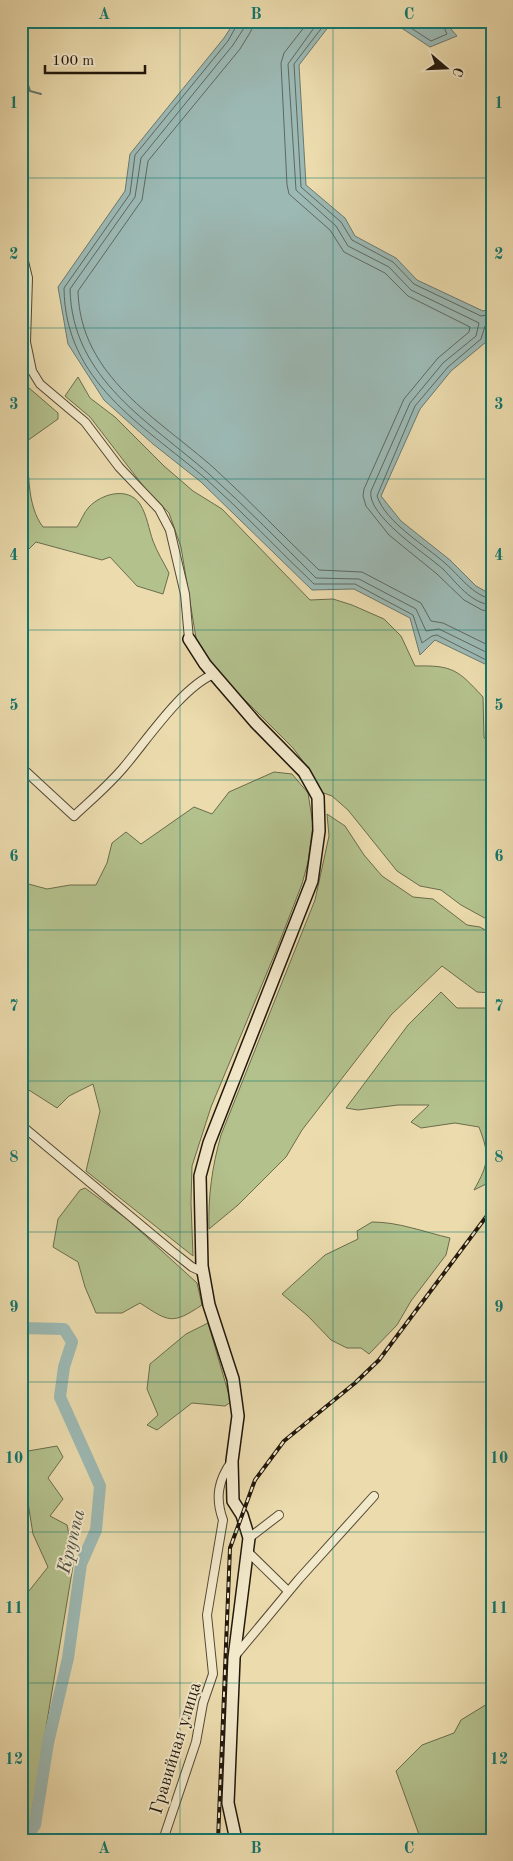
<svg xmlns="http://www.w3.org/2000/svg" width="513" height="1861" viewBox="0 0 513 1861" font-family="'Old Standard TT',serif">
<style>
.green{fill:#b3c18d;stroke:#6a6c4c}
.water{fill:#9cb9b4;stroke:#6b7870}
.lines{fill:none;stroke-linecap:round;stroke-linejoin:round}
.shore{stroke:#5e6860;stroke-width:1}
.stream{stroke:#6b7870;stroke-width:2}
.river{stroke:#9cb9b4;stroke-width:12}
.street-casing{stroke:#544834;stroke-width:10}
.secondary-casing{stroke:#21170b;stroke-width:14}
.street{stroke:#f2e8ca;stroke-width:8}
.secondary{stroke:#f2e8ca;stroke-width:11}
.rail-casing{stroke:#21170b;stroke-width:4}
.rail{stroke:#f2e8ca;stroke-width:2;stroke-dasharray:5.5;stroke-linecap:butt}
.grid{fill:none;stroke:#0f766e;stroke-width:1;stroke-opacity:0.55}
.labels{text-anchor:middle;stroke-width:4;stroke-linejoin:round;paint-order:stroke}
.street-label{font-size:18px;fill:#21170b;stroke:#f2e8ca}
.water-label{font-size:19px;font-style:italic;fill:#4c5046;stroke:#f2e8ca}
.neatline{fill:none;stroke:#0f766e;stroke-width:2}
.grid-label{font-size:16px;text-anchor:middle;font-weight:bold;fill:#0f766e}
</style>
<rect width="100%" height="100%" fill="#ebdbad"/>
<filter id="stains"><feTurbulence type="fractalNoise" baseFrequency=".004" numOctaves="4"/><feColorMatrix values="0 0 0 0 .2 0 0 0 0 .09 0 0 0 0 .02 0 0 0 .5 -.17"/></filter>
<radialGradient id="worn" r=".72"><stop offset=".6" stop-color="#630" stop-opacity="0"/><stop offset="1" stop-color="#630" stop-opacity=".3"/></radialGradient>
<g class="green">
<path d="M78,377L90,398L115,417L164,466L193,491L222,509L310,600L333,599L352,605L384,619L401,636L415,666C453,665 458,670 483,697L484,737L492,749V922L461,905L441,890L420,886L397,871L348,810L332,796L321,792L309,769L293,748L230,685L215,668L196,638L181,547L169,513L144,487L90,417L65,396Z"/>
<path d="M21,381L58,413V419L27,441C29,468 26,505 43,527H77C81,521 84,512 89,507C101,494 128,486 140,504C147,515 149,530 153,541C157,552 164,563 169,573L163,594L137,586L110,557L102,560L36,542L21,557Z"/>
<path d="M274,772L292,774L308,793L313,825L308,862L302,884L276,951L211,1107L192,1166L191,1203L193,1256L86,1171L100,1111L93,1084L69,1096L57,1108L21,1085V882L47,889L70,885H96L107,863L112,843L126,832L141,844L194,807L212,814L229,792Z"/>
<path d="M327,814L345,826L364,855L382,876L413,897L433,899L467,925L480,927L492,934V993L477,992L442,966L391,1015L302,1130L286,1157L238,1205L209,1229C208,1196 212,1167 221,1135L315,900L329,836Z"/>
<path d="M441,992L457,1008H492V1181L474,1190C489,1163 490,1156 479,1127L455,1123L421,1128L411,1122L429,1105H398L358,1110L346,1108L408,1025Z"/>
<path d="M85,1188L127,1219L197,1283L202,1305C172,1325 169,1322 140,1303L122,1313H96L85,1287L78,1262L53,1247L58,1219L80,1190Z"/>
<path d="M372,1222C399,1222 424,1232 450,1238L446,1255L411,1301L397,1325L369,1354L361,1348H347L331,1340L308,1316L282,1294L325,1255L358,1239L357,1231Z"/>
<path d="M208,1323L231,1402L225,1406L192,1403L157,1430L147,1425L158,1415L147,1389L150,1364L186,1334Z"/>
<path d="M57,1446L63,1457L48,1478L63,1499L50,1516L67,1525L74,1560L30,1823L21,1836V1780L28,1770L27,1748L21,1743V1601L48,1567L33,1534L24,1478L28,1451Z"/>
<path d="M492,1701V1840H421L396,1771L422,1745L454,1733L461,1720Z"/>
</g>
<g class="water">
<path d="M235,21H333L299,65L306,185L345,218L355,236L396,258L417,280L483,311L492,308L486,342L451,371L420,409L381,496L401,521L450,560L476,586L492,595V681L487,665L435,640L420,655L410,618L354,589L312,590L201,482L153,444L104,400L68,344L58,287L125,191L130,154L224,38Z"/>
<path d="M391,21H444L457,36L430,47Z"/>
</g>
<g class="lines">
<g class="shore">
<path d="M239,21L228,41L135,155L130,194L64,288C65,382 142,424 205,478C243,512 277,549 314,584H355L413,615L422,643L432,636L437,635L492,663"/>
<path d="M245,21L244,28L233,45L141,158L135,197L70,289C72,379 150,422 209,474C246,507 281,543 316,578L359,579L416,609L426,631L439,629L492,655"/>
<path d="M253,21L251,31L240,49L148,161L142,200L78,291C80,377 158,418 215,469C251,502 284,537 319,570L362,572L421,603L431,621L443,623L492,647"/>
<path d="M309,21L284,53L281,63L287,185L289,194L330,230L344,252L385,273L408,296L470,327L469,332L438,358L404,399L364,489L363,496L366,506L389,535L437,574L464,600L482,610L492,612"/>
<path d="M319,21L288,64L296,190L336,226L348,246L389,267L411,290L479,323L476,336L443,363L410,403L371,491C366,515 426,554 443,569C456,582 471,604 492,605"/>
<path d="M327,21L294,64L301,187L341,222L352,240L393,262L414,284L481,316L492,314"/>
<path d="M400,21L431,41L447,34L441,21"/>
<path d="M492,323L485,326L481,339L448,367L415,406L377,496C386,523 425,545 446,564C459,575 473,596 492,599"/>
</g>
<path class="stream" d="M21,79L27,82L30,91L41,94"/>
<path class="river" d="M21,1328L64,1329L72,1342L64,1367L60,1397L100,1486L96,1530L81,1564L68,1658L48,1743L35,1825L24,1840"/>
<defs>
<g id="street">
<path d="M21,249L28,278L26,342L32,371L40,384L85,422L119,467L159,509L170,530L177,560L185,594L189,639"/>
<path d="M21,767L74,816C91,800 109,785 124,767C147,740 182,687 214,674"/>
<path d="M21,1125L172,1251L192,1267L203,1272"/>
<path d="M249,1538L279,1515"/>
<path d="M248,1552L288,1591"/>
<path d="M235,1656L299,1579L374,1496"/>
<path d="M163,1840L196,1742L203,1703L213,1674L207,1615L223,1520C215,1498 218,1480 232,1461"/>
</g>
<path id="secondary" d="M189,639L205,664L255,722L304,772L318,797L319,831L312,881L209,1143L200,1176L202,1266L209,1305L233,1379L238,1416L232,1461L233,1501L242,1515L249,1538L234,1658L228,1803L236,1840"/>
</defs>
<use href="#street" class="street-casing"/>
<use href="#secondary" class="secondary-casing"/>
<use href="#street" class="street"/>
<use href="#secondary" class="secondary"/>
<defs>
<path id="rail" d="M218,1840L230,1548L255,1480L284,1441L355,1383L379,1360L492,1209"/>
</defs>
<use href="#rail" class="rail-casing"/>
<use href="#rail" class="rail"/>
</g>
<path class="grid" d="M180,21V1840M333,21V1840M21,178H492M21,328H492M21,479H492M21,630H492M21,780H492M21,930H492M21,1081H492M21,1232H492M21,1382H492M21,1532H492M21,1683H492"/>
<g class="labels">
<g class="street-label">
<text transform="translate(175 1748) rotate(-73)" y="6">Гравийная улица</text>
</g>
<g class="water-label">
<text transform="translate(70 1541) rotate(-76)" y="7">Круппа</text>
</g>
</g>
<rect width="513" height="1861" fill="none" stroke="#ebdbad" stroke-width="55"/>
<g transform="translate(446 68) rotate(109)" stroke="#f2e8ca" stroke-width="4" paint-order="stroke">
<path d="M0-4L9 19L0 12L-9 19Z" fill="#21170b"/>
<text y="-8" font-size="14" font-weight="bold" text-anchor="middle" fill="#21170b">С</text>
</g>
<path d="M45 65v8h100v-8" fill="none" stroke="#21170b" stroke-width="2.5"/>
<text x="52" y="65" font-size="15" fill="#21170b" stroke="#f2e8ca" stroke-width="4" paint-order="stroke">100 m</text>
<rect x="28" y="28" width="458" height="1806" class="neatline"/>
<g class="grid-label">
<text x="104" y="19">A</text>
<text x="256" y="19">B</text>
<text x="409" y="19">C</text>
<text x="14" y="108">1</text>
<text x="499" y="108">1</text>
<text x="14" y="259">2</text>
<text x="499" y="259">2</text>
<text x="14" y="409">3</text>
<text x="499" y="409">3</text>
<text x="14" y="560">4</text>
<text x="499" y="560">4</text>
<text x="14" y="710">5</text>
<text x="499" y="710">5</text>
<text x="14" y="861">6</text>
<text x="499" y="861">6</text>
<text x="14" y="1011">7</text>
<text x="499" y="1011">7</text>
<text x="14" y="1162">8</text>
<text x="499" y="1162">8</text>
<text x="14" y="1312">9</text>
<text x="499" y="1312">9</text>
<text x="14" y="1463">10</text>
<text x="499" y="1463">10</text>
<text x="14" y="1613">11</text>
<text x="499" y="1613">11</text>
<text x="14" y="1764">12</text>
<text x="499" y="1764">12</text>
<text x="104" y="1853">A</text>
<text x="256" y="1853">B</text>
<text x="409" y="1853">C</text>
</g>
<rect width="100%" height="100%" filter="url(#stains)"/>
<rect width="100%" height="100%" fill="url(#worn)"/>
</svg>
